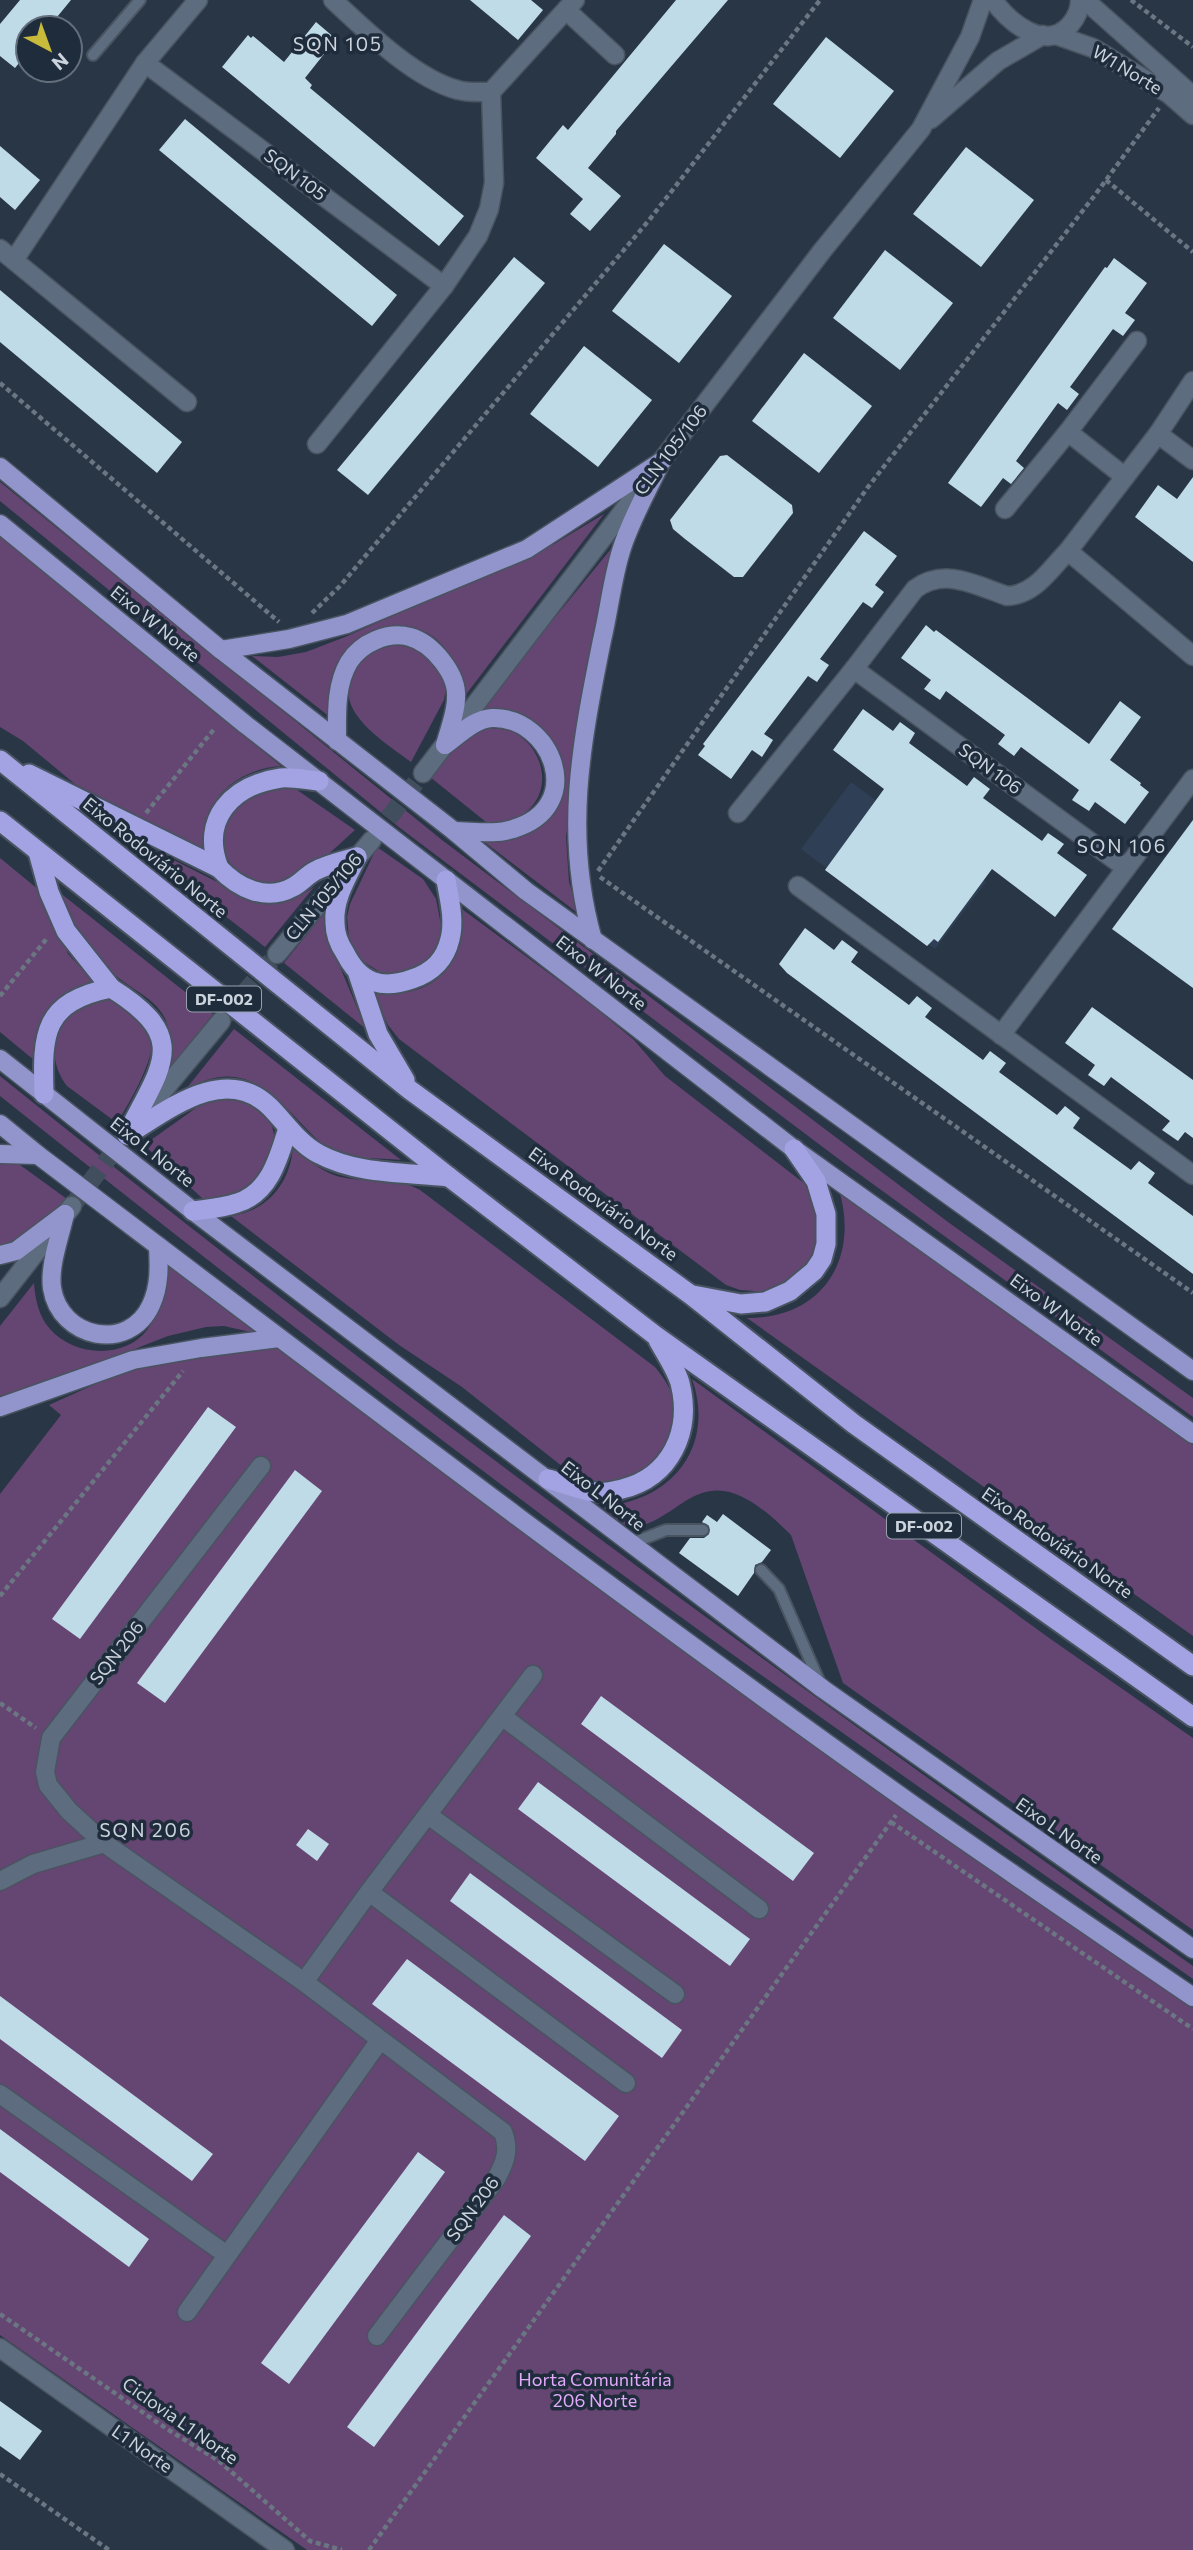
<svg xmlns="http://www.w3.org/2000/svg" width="1193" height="2550" viewBox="0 0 1193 2550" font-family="Commissioner,sans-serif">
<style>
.built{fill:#2f4056}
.green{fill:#654572}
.building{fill:#bfdbe7}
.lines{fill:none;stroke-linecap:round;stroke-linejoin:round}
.tertiary-tunnel{stroke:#414e5d;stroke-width:18;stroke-dasharray:18 9;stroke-linecap:butt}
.service-casing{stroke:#495461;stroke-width:14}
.minor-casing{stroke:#495461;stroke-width:21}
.tertiary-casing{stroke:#495461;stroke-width:21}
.primary-casing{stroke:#495461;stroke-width:21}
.trunk-casing{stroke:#495461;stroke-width:23}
.path{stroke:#6b7683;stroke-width:4.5;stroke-dasharray:5 3.5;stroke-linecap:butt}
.service{stroke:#5e6c7f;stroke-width:10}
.minor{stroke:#5e6c7f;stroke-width:18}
.tertiary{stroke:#5e6c7f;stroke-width:18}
.primary{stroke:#9295cb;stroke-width:18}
.trunk{stroke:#a3a3e4;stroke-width:19}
.labels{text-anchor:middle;stroke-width:7;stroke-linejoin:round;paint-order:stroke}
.shield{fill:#1f2c3c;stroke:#97a1ad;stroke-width:2}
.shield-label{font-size:16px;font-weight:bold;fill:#cbd3dd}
.street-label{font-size:18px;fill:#cbd3dd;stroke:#1f2c3c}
.park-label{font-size:18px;fill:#e3aafb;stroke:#1f2c3c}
.neighbourhood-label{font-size:19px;letter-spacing:2px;fill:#cbd3dd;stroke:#1f2c3c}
</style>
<rect width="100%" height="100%" fill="#293646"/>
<path class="built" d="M851,782L986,882L935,949L801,849Z"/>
<g class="green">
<path d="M0,482L442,840L948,1222L1193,1398V1417L844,1163L400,828L0,501Z"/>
<path d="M604,514L464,697C461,666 439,623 402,629C393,631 384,636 376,638C368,641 357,643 351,648C329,662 328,695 330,717L252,656L278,657L306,652L345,637L554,544Z"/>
<path d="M0,535L281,766C248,768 211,789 207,826C206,835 208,844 209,853L75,784L23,741L0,727Z"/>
<path d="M620,538L584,711L566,837L569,882L579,914L483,841C519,843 537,833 555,803L536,725C517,711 503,707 479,710Z"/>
<path d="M397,645C421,648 433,661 447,680L444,700L411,762C384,741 329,710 355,669C364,654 380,647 397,645Z"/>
<path d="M491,728C500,729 510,729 517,734C549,755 552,800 517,818C507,823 497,825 486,822L430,777C450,754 460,736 491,728Z"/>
<path d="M290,785L355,830C335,848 315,869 290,879C256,893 217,866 220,829C222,812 249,796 263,790C271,787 281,786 290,785Z"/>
<path d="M116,831L249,898C278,907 290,903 314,887L265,947Z"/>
<path d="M377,847L423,879L436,899L441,925L439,946L433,958L420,968L395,976L380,972L359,959L349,938L347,917L350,904Z"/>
<path d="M0,858L39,890L50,908L68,954L95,983C71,987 47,1002 39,1026C35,1037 36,1049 34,1060L0,1032Z"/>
<path d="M59,892L213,1014L168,1072C181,992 137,1004 97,958C80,938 70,915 59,892Z"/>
<path d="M334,901L327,936L366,1029L284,963Z"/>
<path d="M455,904L592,1005L634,1040L665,1076L809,1187L814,1194L821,1240L805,1273L768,1292L740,1290L726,1285L399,1039L388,1025L371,990C380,991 389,993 398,993C431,992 457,968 461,936C463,925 458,914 455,904Z"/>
<path d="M95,999C118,1000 127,1001 141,1020C144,1024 149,1029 151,1033C159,1054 128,1105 117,1123L67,1086C49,1063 49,1028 74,1009C80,1005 88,1002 95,999Z"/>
<path d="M234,1029L401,1160C377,1157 348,1161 327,1147C316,1140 308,1130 299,1121C263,1084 238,1061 186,1089Z"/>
<path d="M0,1076C386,1387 787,1681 1193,1966V1979C983,1832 773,1686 567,1534C375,1391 187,1245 0,1096Z"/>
<path d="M226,1095C235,1098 250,1101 258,1107C275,1119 276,1141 275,1159L249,1191L212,1200L202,1198L144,1145L207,1100Z"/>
<path d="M293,1146C306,1157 317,1169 334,1175C363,1185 389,1173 420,1190L655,1367C663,1377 672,1389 673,1401C679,1441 652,1479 610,1482C599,1483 588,1480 577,1478L462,1387L399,1345L231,1216C268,1211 291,1182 293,1146Z"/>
<path d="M0,1157L16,1162L67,1199L14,1245L0,1247Z"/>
<path d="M839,1190L1193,1444V1636L747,1318C821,1319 860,1260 839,1190Z"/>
<path d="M164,1261L259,1334L224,1326L206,1327L168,1336L0,1402V1326L34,1283C35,1299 39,1317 50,1329C73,1356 124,1360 147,1330C161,1312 161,1284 164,1261Z"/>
<path d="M276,1344L911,1815L1193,2006V2550H307L0,2335V1494L61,1415L49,1405L124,1371Z"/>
<path d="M692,1379L1052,1640L1193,1738V1930L843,1683L791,1535C768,1513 736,1481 702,1493C686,1498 674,1510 659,1518C651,1523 638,1528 628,1526C619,1523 610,1513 602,1506C671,1502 716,1447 692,1379Z"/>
</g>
<g class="building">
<path d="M20,0H71L48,28H28V52L15,68L0,56V24Z"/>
<path d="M470,0H531L543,10L518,40Z"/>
<path d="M676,0H728L616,131V134L588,168L621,196L590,231L570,214L583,199L536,158L563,125L568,130Z"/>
<path d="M316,22L336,39L305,78L312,85L310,88L464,216L439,246L222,67L248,35L251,38L253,36L284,62Z"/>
<path d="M826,37L894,91L840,158L773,104Z"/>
<path d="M185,119L397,295L372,326L159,150Z"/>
<path d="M0,146L40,180L15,210L0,197Z"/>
<path d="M966,147L1034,200L981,267L913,214Z"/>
<path d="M664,244L732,296L679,363L612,311Z"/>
<path d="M885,250L953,303L900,370L833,318Z"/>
<path d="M514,257L545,283L368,495L337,470Z"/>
<path d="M1114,258L1147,283L1125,313L1135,320L1123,336L1113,329L1070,387L1079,394L1067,410L1058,403L1016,461L1024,468L1011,484L1003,478L981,507L948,483L1105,267L1107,268Z"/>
<path d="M0,290L182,442L157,473L0,342Z"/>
<path d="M584,346L652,400L598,467L530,414Z"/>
<path d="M804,353L872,406L819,473L752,421Z"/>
<path d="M727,455L792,505L793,513L743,577H734L685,539L673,529L670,520L720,456Z"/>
<path d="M1193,477V562L1135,517L1158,485L1177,499Z"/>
<path d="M864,531L897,556L875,585L884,592L872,608L863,602L820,659L829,665L817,682L808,676L764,734L773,740L762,757L752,750L731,779L698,755L705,746L703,744Z"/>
<path d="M926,625L934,632L936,630L1089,744L1120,701L1141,717L1110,760L1141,783L1140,785L1149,792L1125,824L1095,802L1089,811L1072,800L1079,790L1021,747L1014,756L998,744L1005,735L946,691L940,700L924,689L931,680L901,658Z"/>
<path d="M863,709L893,731L900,722L915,733L909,743L967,786L974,777L990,789L983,798L1042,841L1048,833L1064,844L1057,853L1087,875L1055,917L992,869L938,942L934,939L927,946L825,870L884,789L833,750Z"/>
<path d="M1193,820V988L1112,929Z"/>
<path d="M805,928L834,950L842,940L858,952L851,962L909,1005L917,996L932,1008L925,1017L983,1060L990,1051L1006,1063L999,1072L1057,1115L1065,1106L1080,1118L1073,1128L1131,1170L1139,1161L1155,1173L1148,1183L1193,1216V1274L787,973L779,964Z"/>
<path d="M1092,1007L1193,1080V1138L1185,1132L1178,1141L1162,1130L1170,1121L1111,1077L1104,1086L1088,1075L1095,1065L1065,1043Z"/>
<path d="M208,1407L236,1427L80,1639L52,1619Z"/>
<path d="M295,1470L322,1491L165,1703L137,1683Z"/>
<path d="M723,1514L771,1550L762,1562L755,1565L754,1573L738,1596L679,1553L690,1538H704L709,1534V1526L702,1522L707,1515L717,1522Z"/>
<path d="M601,1696L814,1853L793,1881L581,1724Z"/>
<path d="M538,1782L750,1939L730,1966L518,1809Z"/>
<path d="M308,1829L329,1844L317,1861L296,1845Z"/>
<path d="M470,1873L682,2030L662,2058L450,1901Z"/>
<path d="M407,1959L619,2116L585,2161L372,2004Z"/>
<path d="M0,1996L213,2154L192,2181L0,2039Z"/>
<path d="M0,2129L149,2239L129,2267L0,2172Z"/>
<path d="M418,2152L445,2172L289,2384L261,2363Z"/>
<path d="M504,2215L531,2236L374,2447L347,2427Z"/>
<path d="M0,2401L42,2431L20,2460L0,2446Z"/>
</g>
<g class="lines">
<g class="tertiary-tunnel">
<path d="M372,840L423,773"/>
<path d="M225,1016L277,954"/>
<path d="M72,1206L124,1138"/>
</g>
<defs>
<g id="service">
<path d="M93,55L140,0"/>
<path d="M630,1544L666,1530H703"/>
<path d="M761,1570L779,1589L820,1683"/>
</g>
<g id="minor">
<path d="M333,0C365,30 415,79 458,90C468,93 481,92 491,92L575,0"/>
<path d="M566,10L615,55"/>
<path d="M145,63L444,286"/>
<path d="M0,249L187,402"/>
<path d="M14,260L145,63L198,0"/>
<path d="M1193,381L1158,434L1068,551L1193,656"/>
<path d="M1068,432L1137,341"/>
<path d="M1158,434L1193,460"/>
<path d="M317,444L444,286L478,236L489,209L494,183L491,92"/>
<path d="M1005,509L1068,432L1125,477"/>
<path d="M854,669L1126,868"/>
<path d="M738,813L854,669L915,589C945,567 975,585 1007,596C1035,595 1050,569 1068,551"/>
<path d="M798,886L1193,1175"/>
<path d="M1001,1035L1193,779"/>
<path d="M261,1466L51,1738L45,1772L48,1785L69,1811L104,1843L304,1982L503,2132C510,2150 505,2163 496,2179L377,2336"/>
<path d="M503,1717L759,1909"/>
<path d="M428,1815L675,1994"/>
<path d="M0,1881L33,1864L104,1843"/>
<path d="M369,1892L626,2083"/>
<path d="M304,1982L369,1892L533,1675"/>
<path d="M0,2094L227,2255"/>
<path d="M187,2312L380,2040"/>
</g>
<g id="tertiary">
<path d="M993,0C1009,22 1045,53 1070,25C1076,18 1080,9 1080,0"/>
<path d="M1085,0L1193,96"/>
<path d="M1056,35L1093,48L1169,94L1193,115"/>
<path d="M931,119L998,61L1043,35"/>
<path d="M423,773L822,251L921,129L970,37L983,0"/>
<path d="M277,954L372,840"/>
<path d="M142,1116L221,1021"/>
<path d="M0,1298L72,1206"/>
<path d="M0,2348L285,2550"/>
</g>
<g id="primary">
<path d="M0,467L221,650L454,831L526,891L1193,1371"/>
<path d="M0,524L246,725L794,1149L1193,1434"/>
<path d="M221,650L289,639L347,624L527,549L662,461"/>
<path d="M337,741C337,715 335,686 349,662C361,643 388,631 410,637C432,643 458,674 456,698C456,713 449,730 445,745"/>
<path d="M445,745C459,735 474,719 492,718C552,716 588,807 513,829C495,835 472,831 454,831"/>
<path d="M593,940C563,835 581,744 602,640C609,611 612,580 621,551C630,521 647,492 660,464"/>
<path d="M0,1059L193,1211L823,1689L1193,1949"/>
<path d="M0,1124L38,1155C326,1373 614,1593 909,1802C1003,1868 1098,1932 1193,1997"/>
<path d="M0,1154L38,1155"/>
<path d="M65,1214C60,1237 49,1265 52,1288C60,1339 129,1353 151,1305C160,1286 159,1266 158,1246"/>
<path d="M0,1255L16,1251L65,1214"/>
<path d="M0,1407L133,1360L201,1348L279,1338"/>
</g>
<g id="trunk">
<path d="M0,760L410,1090L691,1295L854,1424L1193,1666"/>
<path d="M29,774L219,868C238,888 266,902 293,887C301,883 307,875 315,871C328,864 343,861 357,857"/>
<path d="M0,821L449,1177L656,1336L1193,1717"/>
<path d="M38,852L49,892L66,931L111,988"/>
<path d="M357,857C347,877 333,900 335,923C335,934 339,944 345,953C360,983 381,990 412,979C433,972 445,960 450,939C455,920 449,898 446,880"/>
<path d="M219,868C200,819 232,785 281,778C293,777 307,780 319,781"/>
<path d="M358,974L378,1034L405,1080"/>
<path d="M44,1094C42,1033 43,1002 111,988C191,1038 162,1064 127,1134"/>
<path d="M127,1135C168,1110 225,1063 270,1107C285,1122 299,1144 319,1154C358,1175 406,1172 449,1177"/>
<path d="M193,1211C207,1209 223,1208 237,1203C270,1193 279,1157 288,1128"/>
<path d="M693,1295L741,1304L765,1302L790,1291L814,1271L822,1259L826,1244V1214L816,1181L794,1149"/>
<path d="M548,1479C563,1483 579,1490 595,1492C604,1494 613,1491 622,1489C671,1477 692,1431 680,1383C676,1369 665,1353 658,1340"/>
</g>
</defs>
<use href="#service" class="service-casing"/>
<use href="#minor" class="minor-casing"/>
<use href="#tertiary" class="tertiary-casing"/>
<use href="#primary" class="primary-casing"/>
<use href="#trunk" class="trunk-casing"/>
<g class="path">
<path d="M1131,0L1193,47"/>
<path d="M1106,180L1193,252"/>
<path d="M0,383L279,622"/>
<path d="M312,613L340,586L650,219L820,0"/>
<path d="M146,813L215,728"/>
<path d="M598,871L868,487L1095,195L1159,108"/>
<path d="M600,877L1193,1293"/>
<path d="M0,996L48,937"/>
<path d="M0,1596L183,1371"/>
<path d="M0,1703L36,1728"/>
<path d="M891,1822L1193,2029"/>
<path d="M0,2314L167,2429L219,2461L310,2541L342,2550"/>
<path d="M0,2474L109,2550"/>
<path d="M369,2550L896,1815"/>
</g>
<use href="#service" class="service"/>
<use href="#minor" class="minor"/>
<use href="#tertiary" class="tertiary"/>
<use href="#primary" class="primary"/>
<use href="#trunk" class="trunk"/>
</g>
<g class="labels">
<g class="shield">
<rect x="187" y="986.5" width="74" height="25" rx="5"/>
<rect x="887" y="1513.5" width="74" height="25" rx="5"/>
</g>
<g class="shield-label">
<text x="224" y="1005">DF-002</text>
<text x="924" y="1532">DF-002</text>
</g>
<g class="street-label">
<text transform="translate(1127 70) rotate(31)" y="6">W1 Norte</text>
<text transform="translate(295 175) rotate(37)" y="6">SQN 105</text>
<text transform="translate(671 450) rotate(-53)" y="6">CLN 105/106</text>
<text transform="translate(155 624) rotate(39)" y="6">Eixo W Norte</text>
<text transform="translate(990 769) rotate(36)" y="6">SQN 106</text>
<text transform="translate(155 858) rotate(39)" y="6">Eixo Rodoviário Norte</text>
<text transform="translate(324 897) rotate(-50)" y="6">CLN 105/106</text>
<text transform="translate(601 973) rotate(38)" y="6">Eixo W Norte</text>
<text transform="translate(152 1152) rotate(38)" y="6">Eixo L Norte</text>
<text transform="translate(603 1204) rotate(36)" y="6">Eixo Rodoviário Norte</text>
<text transform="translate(1056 1310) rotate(36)" y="6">Eixo W Norte</text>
<text transform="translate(603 1496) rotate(38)" y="6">Eixo L Norte</text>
<text transform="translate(1057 1543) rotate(35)" y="6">Eixo Rodoviário Norte</text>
<text transform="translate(117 1653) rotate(-52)" y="6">SQN 206</text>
<text transform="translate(1059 1831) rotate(35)" y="6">Eixo L Norte</text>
<text transform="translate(473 2209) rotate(-54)" y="6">SQN 206</text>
<text transform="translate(180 2421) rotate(35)" y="6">Ciclovia L1 Norte</text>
<text transform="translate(142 2449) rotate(35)" y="6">L1 Norte</text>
</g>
<g class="park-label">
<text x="595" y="2386">Horta Comunitária<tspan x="595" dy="21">206 Norte</tspan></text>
</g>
<g class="neighbourhood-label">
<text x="338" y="51">SQN 105</text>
<text x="1122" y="853">SQN 106</text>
<text x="146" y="1837">SQN 206</text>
</g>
</g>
<g transform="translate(49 49) rotate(139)"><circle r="33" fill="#1f2c3c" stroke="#646f7c" stroke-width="2"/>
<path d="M0-5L12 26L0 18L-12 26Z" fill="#c8bb3b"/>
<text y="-10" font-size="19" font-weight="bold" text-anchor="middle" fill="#cbd3dd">N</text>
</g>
</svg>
